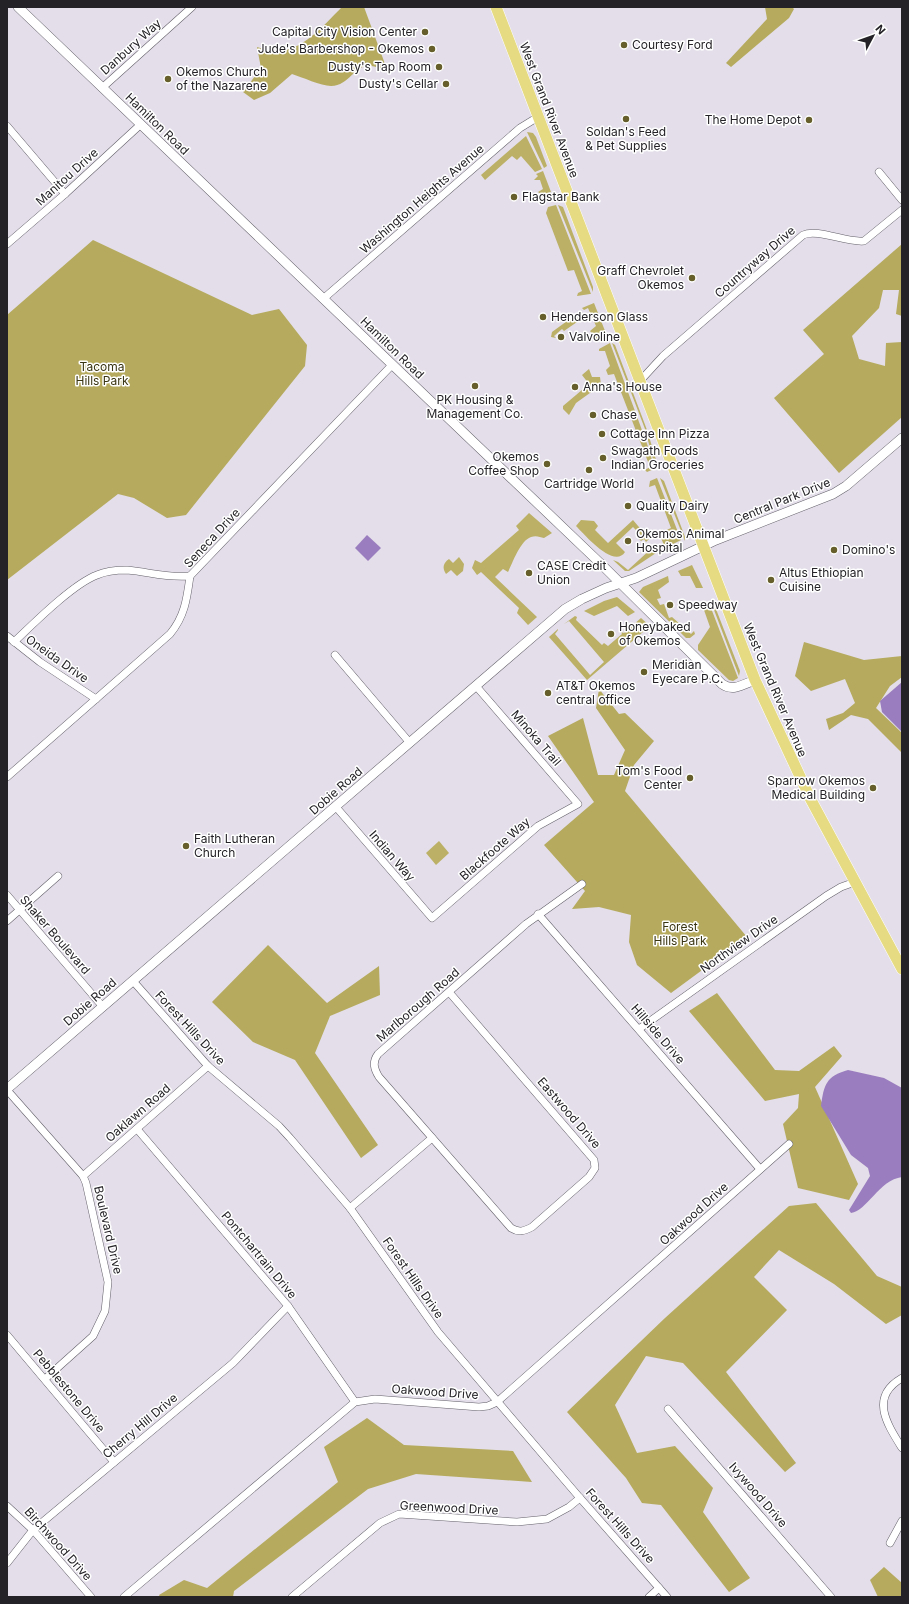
<svg xmlns="http://www.w3.org/2000/svg" width="909" height="1604" viewBox="0 0 909 1604" font-family="Inter,sans-serif">
<style>
.green{fill:#bbb065}
.forest{fill:#b5aa5d}
.water{fill:#9a7dbe}
.lines{fill:none;stroke-linecap:round;stroke-linejoin:round}
.minor-casing{stroke:#64606a;stroke-width:8}
.tertiary-casing{stroke:#64606a;stroke-width:10}
.primary-casing{stroke:#fff;stroke-width:12}
.minor{stroke:#fff;stroke-width:7}
.tertiary{stroke:#fff;stroke-width:9}
.primary{stroke:#e6da83;stroke-width:11}
.poi-dot{fill:#665e2b;stroke:#fff;stroke-width:1.5}
.labels{text-anchor:middle;stroke-width:3;stroke-linejoin:round;paint-order:stroke}
.poi-label{font-size:12px;fill:#242226;stroke:#fff;text-anchor:start}
.street-label{font-size:12px;fill:#242226;stroke:#fff}
.park-label{font-size:12px;fill:#393412;stroke:#fff}
</style>
<rect width="100%" height="100%" fill="#e3dee9"/>
<g class="green">
<path d="M527,132L533,133L536,137L547,166L544,168Z"/>
<path d="M526,136L542,169L535,172L521,156L517,160L512,156L485,180L481,175Z"/>
<path d="M543,171L551,192L542,195L538,192L543,189L540,180H534L538,176L536,174Z"/>
<path d="M556,205L591,294H590L577,296L578,293L582,291L574,270L568,271L546,213L548,207Z"/>
<path d="M558,205L563,207L593,287V292Z"/>
<path d="M594,303L607,336L597,340L590,331L596,326L588,308L584,310L582,308Z"/>
<path d="M574,316L578,318L577,322L564,331L562,329L554,336L556,338L551,337L552,332Z"/>
<path d="M610,343L650,452L654,469L647,472L645,470L650,467L614,374L608,375L606,370L610,366L605,351H599V349Z"/>
<path d="M612,343L615,345L647,430L657,463L655,467L645,429Z"/>
<path d="M589,369L592,377H600L601,385L576,403L569,415L563,409V406L589,384L582,375Z"/>
<path d="M657,478L681,540L665,548L660,535L662,532L671,528L655,485L649,487L650,481Z"/>
<path d="M660,478L664,481L685,537V541Z"/>
<path d="M529,513L552,533L544,538C540,537 536,535 531,537C520,541 513,562 508,572L503,569L495,577L537,617L528,625L517,613L519,608L481,572L477,575L472,568L475,560L481,563L519,530L516,526Z"/>
<path d="M581,520L594,521L598,526L595,530L608,543L633,520L649,539L646,542L644,539L641,541L639,539L642,536L633,527L616,543L625,552C614,569 585,535 576,526Z"/>
<path d="M652,548L656,553L629,571H625L613,560L618,562L628,570Z"/>
<path d="M459,557L464,564L463,571L457,576L451,570L446,574C442,568 443,563 449,559L453,563Z"/>
<path d="M692,565L703,588H696L690,576H681L678,571Z"/>
<path d="M668,576L669,582L658,590L661,598L657,599L660,605L664,604L669,618L672,617L691,634L694,631L695,634L690,638H686L639,592L643,587Z"/>
<path d="M617,597L635,612L628,616L617,606L594,616L584,611L604,601Z"/>
<path d="M711,602L714,604L740,671L739,676Z"/>
<path d="M709,603L738,678L733,681L729,680L698,650V645L710,627L704,610L706,604Z"/>
<path d="M575,616L577,617L576,620L602,645L604,643L608,646L622,634L621,632L624,633L641,618L650,626L587,680L549,637L558,629V630L555,634L590,675L604,662L569,621L564,624Z"/>
<path d="M439,841L449,853L436,865L426,853Z"/>
</g>
<g class="forest">
<path d="M342,7H364L385,64L381,69C355,56 354,85 331,86C321,86 302,77 292,74L270,93L254,100L243,92L261,68L257,47C264,49 274,52 282,51C305,48 327,22 342,7Z"/>
<path d="M765,7H792L794,9L789,18L731,67L726,63L767,19Z"/>
<path d="M93,240L252,315L279,309L307,345L305,366L186,515L167,518L134,498L118,494L7,580V315Z"/>
<path d="M902,244V316L896,314L899,290H883L879,308L852,336L859,359L885,366L886,343L902,342V417L839,473L774,398L824,354L803,330Z"/>
<path d="M804,642L864,660L902,656V677L890,686L876,708L902,733V753L868,719L851,715L829,730L826,719L843,713L855,703L845,679L811,691L795,676Z"/>
<path d="M599,689L619,714L625,713L654,741L634,765L625,791L747,937L671,993L637,965L629,942L631,915L599,907L572,909L585,891L544,845L594,802L548,736L583,718L598,775H614L625,750L596,708Z"/>
<path d="M268,945L327,1003L379,966L380,995L330,1016L315,1053L378,1145L361,1158L295,1060L253,1042L212,1002Z"/>
<path d="M717,993L775,1070L799,1071L834,1046L842,1056L815,1087L858,1184L849,1200L798,1188L783,1124L798,1108L799,1094L765,1101L689,1011Z"/>
<path d="M816,1203L877,1276L902,1287V1315L886,1324L834,1284L779,1250L754,1277L787,1310L726,1372L796,1463L785,1472L683,1363L646,1356L615,1405L637,1453L675,1446L713,1488L703,1512L750,1578L729,1592L661,1505L642,1503L626,1478L567,1412L665,1318L789,1206Z"/>
<path d="M367,1418L404,1445L513,1451L532,1482L416,1474L368,1489L234,1591L233,1597H160L159,1595L184,1580L207,1588L338,1482L324,1447Z"/>
<path d="M884,1567L902,1583V1597H878L870,1580Z"/>
</g>
<g class="water">
<path d="M367,535L381,548L368,561L355,548Z"/>
<path d="M902,682V732L882,712L880,701Z"/>
<path d="M848,1070L884,1078L902,1088V1177C879,1180 867,1211 851,1213L849,1210L870,1176L868,1168L851,1155L821,1106C824,1085 826,1076 848,1070Z"/>
</g>
<g class="lines">
<defs>
<g id="minor">
<path d="M102,88L192,7"/>
<path d="M7,126L65,194"/>
<path d="M879,172L902,200"/>
<path d="M7,244L65,194L140,125"/>
<path d="M323,299L520,128L538,117"/>
<path d="M639,382L663,356L803,235C817,228 847,243 864,241L902,210"/>
<path d="M7,636L40,662L96,699"/>
<path d="M14,642C34,623 73,584 97,575C106,571 117,570 127,570C150,572 164,578 190,576"/>
<path d="M335,655L410,743"/>
<path d="M7,777L170,634C185,616 187,598 190,576L392,365"/>
<path d="M336,807L432,918L538,826L578,804L476,686"/>
<path d="M7,895L103,1007"/>
<path d="M538,914L760,1169"/>
<path d="M7,921L58,876"/>
<path d="M133,981L208,1066L279,1126L290,1138L350,1208L438,1332L580,1498L667,1597"/>
<path d="M449,992L594,1160L595,1168L589,1177L532,1227C524,1231 519,1233 511,1228L379,1077C374,1069 372,1062 378,1054L526,924L582,884"/>
<path d="M639,1029L826,896L841,887L855,882"/>
<path d="M7,1090L83,1176L86,1183L108,1282L105,1311L93,1336L45,1379"/>
<path d="M137,1129L288,1306L355,1402"/>
<path d="M83,1176L208,1066"/>
<path d="M350,1208L432,1138"/>
<path d="M7,1335L114,1462"/>
<path d="M902,1378C869,1397 887,1424 902,1448"/>
<path d="M668,1409L831,1597"/>
<path d="M7,1506L33,1530L91,1597"/>
<path d="M890,1543L902,1521"/>
<path d="M7,1563L33,1530L233,1363L288,1306"/>
<path d="M124,1597L355,1402L375,1399L479,1407L488,1406L497,1402L789,1144"/>
<path d="M292,1597L380,1523L399,1514L517,1522L547,1519L569,1507L580,1498"/>
<path d="M649,1597L659,1588"/>
</g>
<g id="tertiary">
<path d="M18,7L600,563L722,684C733,692 744,684 755,680"/>
<path d="M7,1089L565,609L582,599L606,588L636,578L716,540L833,494L846,486L902,438"/>
</g>
<path id="primary" d="M496,7L755,680L811,800L902,969"/>
</defs>
<use href="#minor" class="minor-casing"/>
<use href="#tertiary" class="tertiary-casing"/>
<use href="#primary" class="primary-casing"/>
<use href="#minor" class="minor"/>
<use href="#tertiary" class="tertiary"/>
<use href="#primary" class="primary"/>
</g>
<g class="poi-dot">
<circle cx="425" cy="32" r="4"/>
<circle cx="624" cy="45" r="4"/>
<circle cx="432" cy="49" r="4"/>
<circle cx="439" cy="67" r="4"/>
<circle cx="168" cy="79" r="4"/>
<circle cx="446" cy="84" r="4"/>
<circle cx="626" cy="119" r="4"/>
<circle cx="809" cy="120" r="4"/>
<circle cx="514" cy="197" r="4"/>
<circle cx="692" cy="278" r="4"/>
<circle cx="543" cy="317" r="4"/>
<circle cx="561" cy="337" r="4"/>
<circle cx="475" cy="386" r="4"/>
<circle cx="575" cy="387" r="4"/>
<circle cx="593" cy="415" r="4"/>
<circle cx="602" cy="434" r="4"/>
<circle cx="603" cy="458" r="4"/>
<circle cx="547" cy="464" r="4"/>
<circle cx="589" cy="470" r="4"/>
<circle cx="628" cy="506" r="4"/>
<circle cx="628" cy="541" r="4"/>
<circle cx="834" cy="550" r="4"/>
<circle cx="529" cy="573" r="4"/>
<circle cx="771" cy="580" r="4"/>
<circle cx="670" cy="605" r="4"/>
<circle cx="611" cy="634" r="4"/>
<circle cx="644" cy="672" r="4"/>
<circle cx="548" cy="693" r="4"/>
<circle cx="690" cy="778" r="4"/>
<circle cx="873" cy="788" r="4"/>
<circle cx="186" cy="846" r="4"/>
</g>
<g class="labels">
<g class="poi-label">
<text x="417" y="36" text-anchor="end">Capital City Vision Center</text>
<text x="632" y="49">Courtesy Ford</text>
<text x="424" y="53" text-anchor="end">Jude's Barbershop - Okemos</text>
<text x="431" y="71" text-anchor="end">Dusty's Tap Room</text>
<text x="176" y="76">Okemos Church<tspan x="176" dy="14">of the Nazarene</tspan></text>
<text x="438" y="88" text-anchor="end">Dusty's Cellar</text>
<text x="801" y="124" text-anchor="end">The Home Depot</text>
<text x="626" y="136" text-anchor="middle">Soldan's Feed<tspan x="626" dy="14">&amp; Pet Supplies</tspan></text>
<text x="522" y="201">Flagstar Bank</text>
<text x="684" y="275" text-anchor="end">Graff Chevrolet<tspan x="684" dy="14">Okemos</tspan></text>
<text x="551" y="321">Henderson Glass</text>
<text x="569" y="341">Valvoline</text>
<text x="583" y="391">Anna's House</text>
<text x="475" y="404" text-anchor="middle">PK Housing &amp;<tspan x="475" dy="14">Management Co.</tspan></text>
<text x="601" y="419">Chase</text>
<text x="610" y="438">Cottage Inn Pizza</text>
<text x="611" y="455">Swagath Foods<tspan x="611" dy="14">Indian Groceries</tspan></text>
<text x="539" y="461" text-anchor="end">Okemos<tspan x="539" dy="14">Coffee Shop</tspan></text>
<text x="589" y="488" text-anchor="middle">Cartridge World</text>
<text x="636" y="510">Quality Dairy</text>
<text x="636" y="538">Okemos Animal<tspan x="636" dy="14">Hospital</tspan></text>
<text x="842" y="554">Domino's</text>
<text x="537" y="570">CASE Credit<tspan x="537" dy="14">Union</tspan></text>
<text x="779" y="577">Altus Ethiopian<tspan x="779" dy="14">Cuisine</tspan></text>
<text x="678" y="609">Speedway</text>
<text x="619" y="631">Honeybaked<tspan x="619" dy="14">of Okemos</tspan></text>
<text x="652" y="669">Meridian<tspan x="652" dy="14">Eyecare P.C.</tspan></text>
<text x="556" y="690">AT&amp;T Okemos<tspan x="556" dy="14">central office</tspan></text>
<text x="682" y="775" text-anchor="end">Tom's Food<tspan x="682" dy="14">Center</tspan></text>
<text x="865" y="785" text-anchor="end">Sparrow Okemos<tspan x="865" dy="14">Medical Building</tspan></text>
<text x="194" y="843">Faith Lutheran<tspan x="194" dy="14">Church</tspan></text>
</g>
<g class="street-label">
<text transform="translate(131 47) rotate(-42)" y="4">Danbury Way</text>
<text transform="translate(549 110) rotate(69)" y="4">West Grand River Avenue</text>
<text transform="translate(157 124) rotate(44)" y="4">Hamilton Road</text>
<text transform="translate(67 177) rotate(-42)" y="4">Manitou Drive</text>
<text transform="translate(422 199) rotate(-41)" y="4">Washington Heights Avenue</text>
<text transform="translate(755 262) rotate(-41)" y="4">Countryway Drive</text>
<text transform="translate(392 348) rotate(44)" y="4">Hamilton Road</text>
<text transform="translate(782 501) rotate(-22)" y="4">Central Park Drive</text>
<text transform="translate(212 538) rotate(-47)" y="4">Seneca Drive</text>
<text transform="translate(57 659) rotate(35)" y="4">Oneida Drive</text>
<text transform="translate(775 690) rotate(67)" y="4">West Grand River Avenue</text>
<text transform="translate(536 738) rotate(49)" y="4">Minoka Trail</text>
<text transform="translate(336 791) rotate(-41)" y="4">Dobie Road</text>
<text transform="translate(495 849) rotate(-41)" y="4">Blackfoote Way</text>
<text transform="translate(392 856) rotate(49)" y="4">Indian Way</text>
<text transform="translate(55 935) rotate(49)" y="4">Shaker Boulevard</text>
<text transform="translate(739 944) rotate(-35)" y="4">Northview Drive</text>
<text transform="translate(90 1002) rotate(-41)" y="4">Dobie Road</text>
<text transform="translate(418 1005) rotate(-41)" y="4">Marlborough Road</text>
<text transform="translate(190 1028) rotate(47)" y="4">Forest Hills Drive</text>
<text transform="translate(658 1034) rotate(49)" y="4">Hillside Drive</text>
<text transform="translate(138 1113) rotate(-41)" y="4">Oaklawn Road</text>
<text transform="translate(569 1113) rotate(49)" y="4">Eastwood Drive</text>
<text transform="translate(694 1214) rotate(-42)" y="4">Oakwood Drive</text>
<text transform="translate(108 1230) rotate(77)" y="4">Boulevard Drive</text>
<text transform="translate(259 1255) rotate(50)" y="4">Pontchartrain Drive</text>
<text transform="translate(413 1278) rotate(55)" y="4">Forest Hills Drive</text>
<text transform="translate(69 1391) rotate(50)" y="4">Pebblestone Drive</text>
<text transform="translate(435 1392) rotate(4)" y="4">Oakwood Drive</text>
<text transform="translate(140 1426) rotate(-40)" y="4">Cherry Hill Drive</text>
<text transform="translate(758 1495) rotate(49)" y="4">Ivywood Drive</text>
<text transform="translate(449 1508) rotate(3)" y="4">Greenwood Drive</text>
<text transform="translate(620 1526) rotate(48)" y="4">Forest Hills Drive</text>
<text transform="translate(58 1544) rotate(48)" y="4">Birchwood Drive</text>
</g>
<g class="park-label">
<text x="102" y="371">Tacoma<tspan x="102" dy="14">Hills Park</tspan></text>
<text x="680" y="931">Forest<tspan x="680" dy="14">Hills Park</tspan></text>
</g>
</g>
<rect width="909" height="1604" fill="none" stroke="#242226" stroke-width="16"/>
<g transform="translate(873 36) rotate(49)" stroke="#ffffff" stroke-width="3" paint-order="stroke">
<path d="M0-3L7 15L0 10L-7 15Z" fill="#242226"/>
<text y="-6" font-size="11" font-weight="bold" text-anchor="middle" fill="#242226">N</text>
</g>
</svg>
